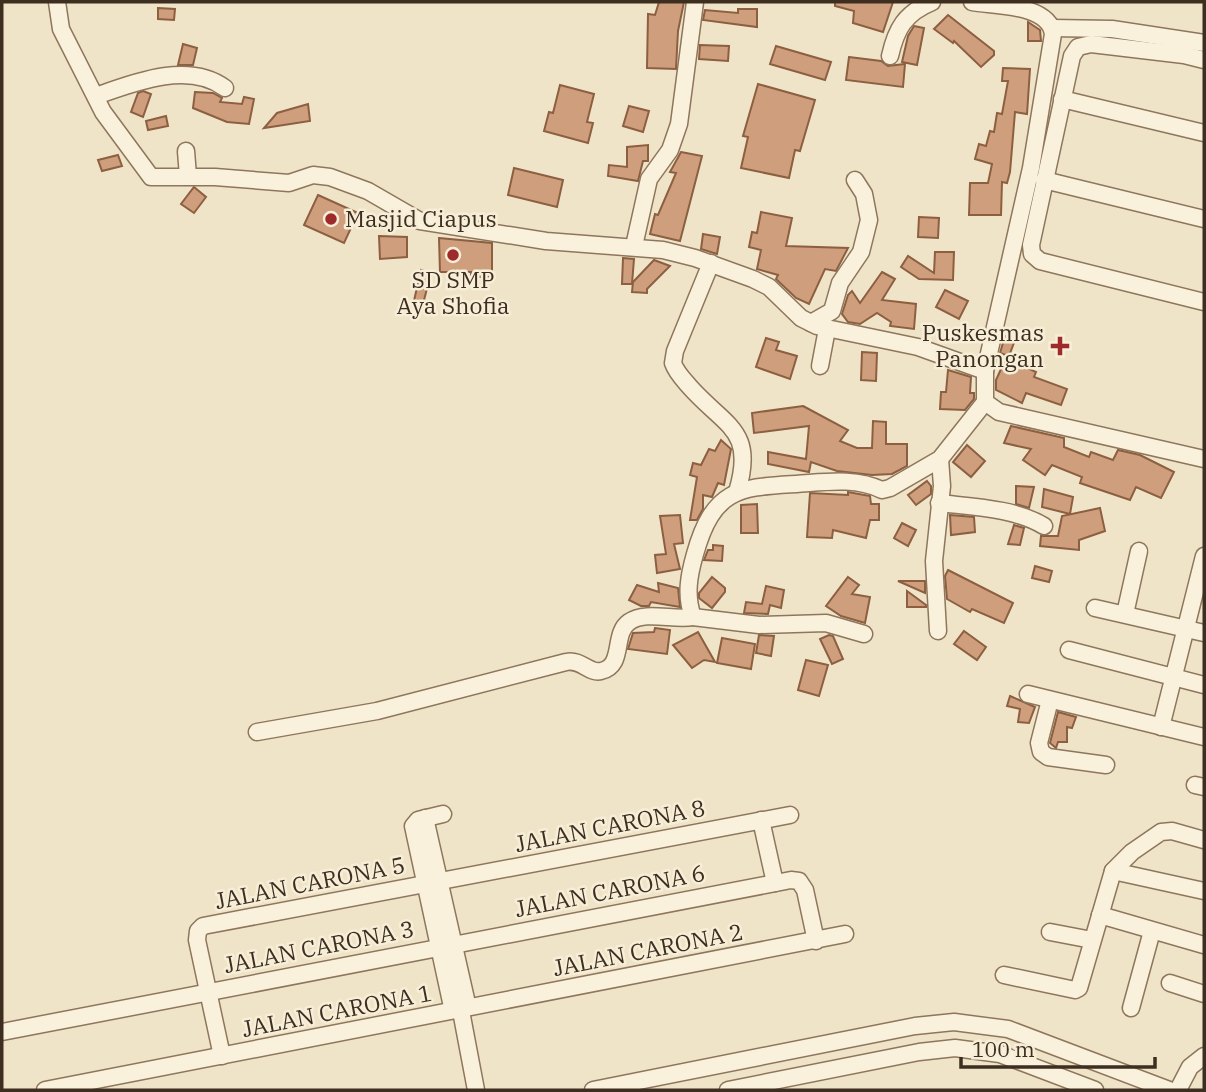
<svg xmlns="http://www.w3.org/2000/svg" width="1206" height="1092" viewBox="0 0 1206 1092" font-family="'IBM Plex Serif',serif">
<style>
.building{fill:#cf9f7d;stroke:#8d5f41;stroke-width:2}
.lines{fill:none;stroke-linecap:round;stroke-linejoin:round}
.minor-casing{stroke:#8d765c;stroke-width:19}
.minor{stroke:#faf1dc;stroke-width:16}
.poi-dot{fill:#9e2a2b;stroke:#f7eed8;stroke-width:2.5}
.labels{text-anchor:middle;stroke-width:5;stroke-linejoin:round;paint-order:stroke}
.poi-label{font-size:23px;fill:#3d2e20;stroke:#f7eed8;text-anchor:start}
.street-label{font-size:23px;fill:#3d2e20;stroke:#f7eed8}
</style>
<rect width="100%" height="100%" fill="#f0e4c8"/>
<g class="building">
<path d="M659,2H684L678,31L676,69L647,68L648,14L655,15Z"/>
<path d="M835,2H893L883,32L853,23L854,11L835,6Z"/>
<path d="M158,8L175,9L174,20L158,19Z"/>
<path d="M738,9H757V27L703,20L705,10L738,13Z"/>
<path d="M948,15L994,51V55L981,67L954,41L953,43L934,29Z"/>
<path d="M1028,22L1040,30L1041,41H1028Z"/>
<path d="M914,26L924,28L917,65L902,62L908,36Z"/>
<path d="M183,44L197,48L193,65H178Z"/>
<path d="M700,45L729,46L728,61L699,59Z"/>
<path d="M776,46L831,62L825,80L770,64Z"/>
<path d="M849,57L881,61L888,66L905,64L903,87L846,80Z"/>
<path d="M1003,68L1030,69L1027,114L1015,112L1010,172L1007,183L1002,182L1001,215H969L970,183H988L992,164L975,159L979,144L986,146L990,131L994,132L997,113L1002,114L1008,81H1002Z"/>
<path d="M758,84L815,100L800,151L795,150L789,178L741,168L748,137L743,136Z"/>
<path d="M560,85L594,94L587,122L593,123L588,143L544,131L549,112L553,113Z"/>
<path d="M143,91L151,94L143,117L131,112L138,93Z"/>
<path d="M195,92L213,93L222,98L220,102L242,104L244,97L254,99L249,124L227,122L193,108Z"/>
<path d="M308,104L310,121L264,128L277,113Z"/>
<path d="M629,106L649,111L643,132L623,126Z"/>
<path d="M166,116L168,126L148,130L146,121Z"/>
<path d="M648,145V161H643L638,181L608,176L609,165L627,167V147Z"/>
<path d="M681,152L702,156L680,241L650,234L655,214L658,215L676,173L670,172Z"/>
<path d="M118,155L122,166L102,171L98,160Z"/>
<path d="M514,168L563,180L557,207L508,195Z"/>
<path d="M194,187L206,197L194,213L181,204Z"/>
<path d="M318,195L358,213L344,243L304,225Z"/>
<path d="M761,212L792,218L786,246L848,248L836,271L825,269L809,304L796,298L776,279L778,275L757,269L761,250L749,247L752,232L757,233Z"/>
<path d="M919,217L939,218L938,238L918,237Z"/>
<path d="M703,234L720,237L717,254L701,249Z"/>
<path d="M379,236L407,237V257L380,259Z"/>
<path d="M439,238L492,243V277H471V272H440Z"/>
<path d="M935,252H954L953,280L919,279L901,267L908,256L934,273Z"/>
<path d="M623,258L634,259L632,284H622Z"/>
<path d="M654,260L670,266L647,289V293L632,292L633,282Z"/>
<path d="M421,270L431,273L422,308L413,305Z"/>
<path d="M882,272L895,279L882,300L916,304L914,329L890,326L891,322L877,313L860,324L848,322L842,314L848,295L852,291L860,303Z"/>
<path d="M945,290L968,301L959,319L936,307Z"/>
<path d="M1005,336L1015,340L1009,356L1000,353Z"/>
<path d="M766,338L779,342L776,350L797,356L790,379L756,367Z"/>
<path d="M862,352L877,353L876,381L861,380Z"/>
<path d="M1006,358L1036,372L1034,377L1067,389L1061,405L1026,393L1022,403L996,390V380Z"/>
<path d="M948,370L971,377L970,393H974V399L965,410L940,409L941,392H946Z"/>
<path d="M803,406L848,430L840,441L857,448H872L873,421L886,422V444H907V466L892,474L872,475L837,471L811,462L809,472L768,464V452L806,459L809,426L754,433L752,413Z"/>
<path d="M1011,426L1064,438V447L1089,457L1091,452L1113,460L1118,450L1140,455L1174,472L1161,498L1136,487L1130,500L1080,483L1082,477L1052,465L1045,475L1023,460L1031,449L1004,443Z"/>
<path d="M721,440L731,449L724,485L718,483L712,497L703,495V509L697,520H690L697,477L690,475L693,463L701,465L709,449L715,451Z"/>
<path d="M967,445L985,461L971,477L953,462Z"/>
<path d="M927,481L931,486V494L916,505L908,495Z"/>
<path d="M1016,486L1034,487L1029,508L1016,504Z"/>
<path d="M1044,489L1073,497L1070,514L1042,507Z"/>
<path d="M848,492L870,496L871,504H879V520H870L866,538L833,530L832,538L807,537L810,493L848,495Z"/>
<path d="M757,504L758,533H741V505Z"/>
<path d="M1100,508L1105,531L1079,540V550L1040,546L1041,536H1058L1062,516Z"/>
<path d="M680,515L683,543L674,544L680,569L657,573L655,555L666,554L660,516Z"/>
<path d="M950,515L974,517L975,532L951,535Z"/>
<path d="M902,523L916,530L908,546L894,538Z"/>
<path d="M1014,525L1024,528L1020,545L1008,544Z"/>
<path d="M713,545L723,546L722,561L704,560L708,550H713Z"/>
<path d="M1035,566L1052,571L1049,582L1032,578Z"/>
<path d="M948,570L1013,603L1004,623L972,609L970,612L947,599L945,576Z"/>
<path d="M712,577L725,588V592L712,608L699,598V593Z"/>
<path d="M848,577L859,585L852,594L870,597L865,623L841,616L826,606Z"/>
<path d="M898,581H925V593Z"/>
<path d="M658,583L678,588L680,607L651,602L649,606H641L629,600L637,585L659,592Z"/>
<path d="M766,586L784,590L781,608L770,605L768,614L744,613L746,602L762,604Z"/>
<path d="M907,591L926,605V607H907Z"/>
<path d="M655,628L670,630L667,654L628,649L633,633L654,632Z"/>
<path d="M964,631L986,647L977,660L954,644Z"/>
<path d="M698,632L715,662L704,660L692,668L673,645Z"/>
<path d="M759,635L774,636L771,656L756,653Z"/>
<path d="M829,635L833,636L843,659L832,664L820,639Z"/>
<path d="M722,638L755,644L751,669L717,663Z"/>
<path d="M806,660L828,665L819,696L798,690Z"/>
<path d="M1010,696L1035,707L1029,723L1018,722L1020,709L1007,706Z"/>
<path d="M1058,712L1076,717L1072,728L1067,727V742H1058L1056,748L1050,743Z"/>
</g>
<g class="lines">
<defs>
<g id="minor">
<path d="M57,2L61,29L103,112L151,177H215L289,183L313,175L330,177L368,191L420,221L546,241L663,250L695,258L753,279L769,287L801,318L817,326L918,347L985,371"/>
<path d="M972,2C995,6 1049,4 1053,34L1031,168L985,371V402L999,412L1204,459"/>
<path d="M1052,28L1112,29L1204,43"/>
<path d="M890,56C896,29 905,13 932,2"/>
<path d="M1204,60L1184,55L1091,44L1078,47L1072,56L1031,245L1032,254L1040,261L1204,302"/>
<path d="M96,96C135,82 189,61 225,88"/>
<path d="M1062,99L1204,133"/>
<path d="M186,151L188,176"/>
<path d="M1044,180L1204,219"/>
<path d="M634,246L649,179L670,150L679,124L695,2"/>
<path d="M711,263L675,351L673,363C676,372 683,379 689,386C725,427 756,429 737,492"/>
<path d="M811,323L832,311L840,283L861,252L869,220L864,194L855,180"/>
<path d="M820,366L827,329"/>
<path d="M939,503C973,507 1014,508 1044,526"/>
<path d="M1095,608L1204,633"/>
<path d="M1125,614L1139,551"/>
<path d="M693,617L759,625L826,623L864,634"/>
<path d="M938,631L934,561L942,486L940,459"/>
<path d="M1069,650L1204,685"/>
<path d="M1028,694L1204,737"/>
<path d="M1050,700L1039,743L1041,752L1048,757L1106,765"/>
<path d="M1161,727L1204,556"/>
<path d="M257,732L377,711L566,662C582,659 589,674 601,671C625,666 612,634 629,622C646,610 674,621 693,617C685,595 689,575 695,554C715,482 745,488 809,483C834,481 859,479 882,490L890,488L940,459L985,402"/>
<path d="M1195,785L1204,787"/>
<path d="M443,814L418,820L413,826L451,1002L461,1011"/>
<path d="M425,818L466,999L461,1011L476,1090"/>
<path d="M761,820L775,883"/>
<path d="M1113,871L1204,891"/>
<path d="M1100,915L1204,945"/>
<path d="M1050,932L1092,940"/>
<path d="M1004,975L1075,990L1079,988L1113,871L1132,852L1161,832L1172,831L1204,840"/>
<path d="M1170,983L1204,994"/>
<path d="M1131,1008L1152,931"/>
<path d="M2,1032L791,880L799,881L805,890L816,941"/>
<path d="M222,1056L197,940L198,931L203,926L790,815"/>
<path d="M45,1090L845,934"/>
<path d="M593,1090L915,1026L954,1022L1008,1029L1169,1090"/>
<path d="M728,1090L919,1052L955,1048L1000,1054L1095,1090"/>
<path d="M1178,1090L1190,1067L1204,1056"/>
</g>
</defs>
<use href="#minor" class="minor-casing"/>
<use href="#minor" class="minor"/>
</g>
<g class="poi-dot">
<circle cx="331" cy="219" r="7"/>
<circle cx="453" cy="255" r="7"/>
<path d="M1056.5 335.5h7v7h7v7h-7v7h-7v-7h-7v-7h7z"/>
</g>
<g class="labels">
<g class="poi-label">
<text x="345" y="227">Masjid Ciapus</text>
<text x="453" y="288" text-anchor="middle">SD SMP<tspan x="453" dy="26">Aya Shofia</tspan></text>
<text x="1044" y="341" text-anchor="end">Puskesmas<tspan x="1044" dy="26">Panongan</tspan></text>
</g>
<g class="street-label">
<text transform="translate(610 826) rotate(-11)" y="8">JALAN CARONA 8</text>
<text transform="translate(310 883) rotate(-11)" y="8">JALAN CARONA 5</text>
<text transform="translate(610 891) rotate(-11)" y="8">JALAN CARONA 6</text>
<text transform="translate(319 947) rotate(-11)" y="8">JALAN CARONA 3</text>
<text transform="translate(648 950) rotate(-11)" y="8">JALAN CARONA 2</text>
<text transform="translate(337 1011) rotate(-11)" y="8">JALAN CARONA 1</text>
</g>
</g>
<rect width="1206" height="1092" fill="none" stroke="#3d2e20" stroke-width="7"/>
<path d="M961 1057v10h194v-10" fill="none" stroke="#3d2e20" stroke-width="3.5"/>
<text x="972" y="1057" font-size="21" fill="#3d2e20" stroke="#f7eed8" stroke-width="5" paint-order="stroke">100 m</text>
</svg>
